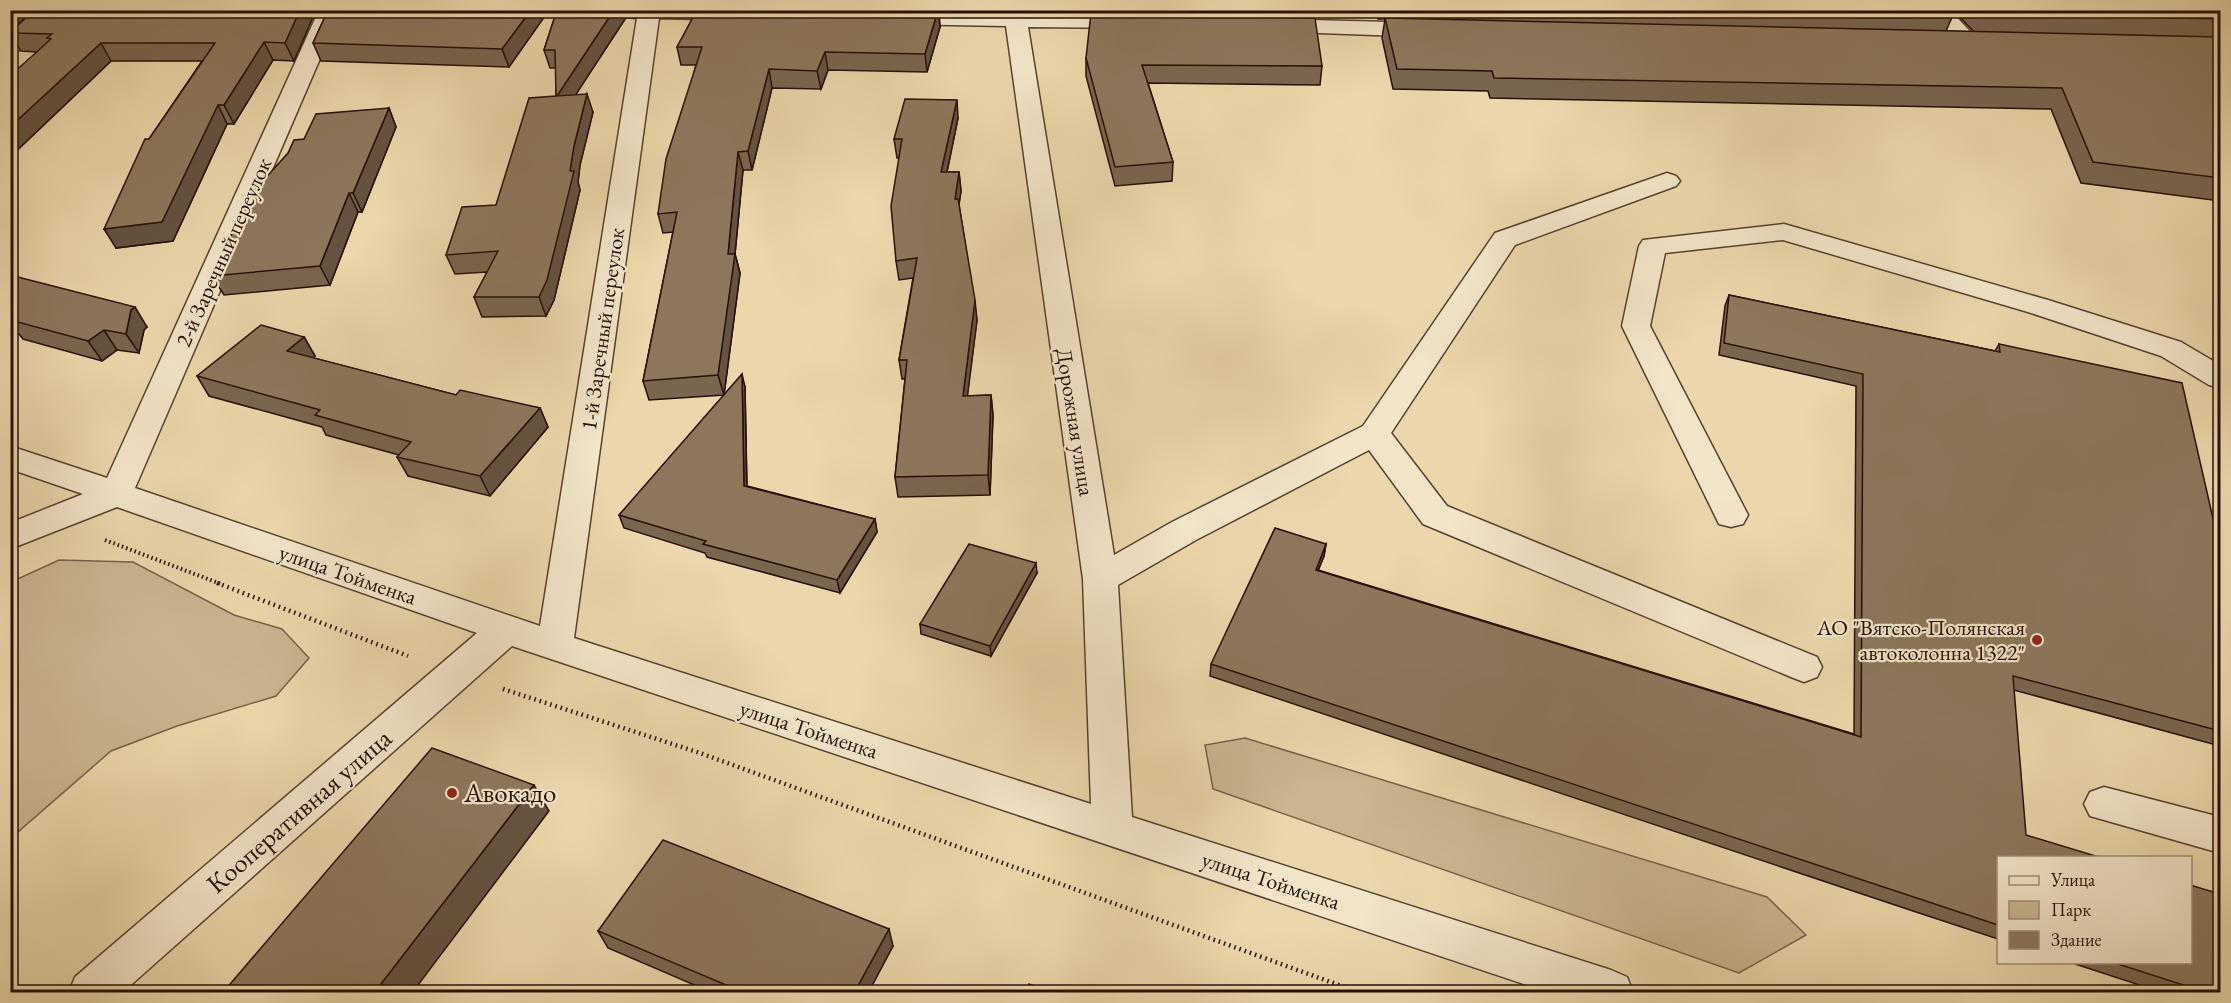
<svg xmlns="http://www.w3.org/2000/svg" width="2231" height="1003" viewBox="0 0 2231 1003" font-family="'EB Garamond',serif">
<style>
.green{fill:#cab58f;stroke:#78624b;stroke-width:1.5}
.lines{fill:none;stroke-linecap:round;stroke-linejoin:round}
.minor-casing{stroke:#584130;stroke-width:3}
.path-far1{stroke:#270f07;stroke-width:4;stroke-dasharray:1.5 3;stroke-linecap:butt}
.path{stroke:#270f07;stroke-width:4.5;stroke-dasharray:1.5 4;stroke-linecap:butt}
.minor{fill:#f2e5c8;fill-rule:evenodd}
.wall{fill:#79664f;stroke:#270f07;stroke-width:1.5}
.shaded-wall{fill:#635340;stroke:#270f07;stroke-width:1.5}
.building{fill:#8d775c;stroke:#270f07;stroke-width:1.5}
.poi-dot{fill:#8f2418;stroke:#f2e5c8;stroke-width:2}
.labels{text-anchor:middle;stroke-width:4.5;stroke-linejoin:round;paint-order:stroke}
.street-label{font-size:22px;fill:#270f07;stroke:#f2e5c8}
.poi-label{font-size:22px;fill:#270f07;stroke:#f2e5c8;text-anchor:end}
.near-poi-label{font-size:27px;fill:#270f07;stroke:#f2e5c8;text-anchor:start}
.near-street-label{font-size:27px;fill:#270f07;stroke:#f2e5c8}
</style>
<rect width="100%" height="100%" fill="#ebd7ab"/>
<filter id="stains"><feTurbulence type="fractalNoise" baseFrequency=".00333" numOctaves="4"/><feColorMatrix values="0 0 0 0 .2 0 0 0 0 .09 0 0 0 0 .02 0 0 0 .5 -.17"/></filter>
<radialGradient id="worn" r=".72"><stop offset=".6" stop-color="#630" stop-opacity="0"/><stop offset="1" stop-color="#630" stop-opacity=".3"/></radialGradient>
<g class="green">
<path d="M59,560L133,562L234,615L282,629L309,658L276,696L177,726L111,751L11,838V582Z"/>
<path d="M1245,738L1767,897L1806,935L1739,973L1213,789L1205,745Z"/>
</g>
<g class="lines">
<defs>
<g id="minor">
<path d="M38,10H61L18,51L10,53V34Z"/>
<path d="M319,10H341L135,488L540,626L637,18L592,15L590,10H750L753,14L750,19L742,20L659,18L574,638L1091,804L1083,579L1006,26L895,24L887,22L884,17L887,12L895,10L1135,16L1143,18L1146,23L1143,28L1028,27L1114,555L1172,522L1363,426L1495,233L1667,173L1676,176L1680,181L1676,186L1515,245L1391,433L1447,506L1817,657L1822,667L1817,677L1804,682L1791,677L1423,524L1369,450L1196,540L1118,585L1132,817L1611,970L1627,977L1633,992H1548L512,646L123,992H69L75,977L477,633L117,507L10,549V523L83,494L10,469V446L107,478Z"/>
<path d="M1927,10H1950L1980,42L1977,47H1961Z"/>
<path d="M1270,19L1429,23L1437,25L1440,30L1437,35L1429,37L1262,31L1259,26L1262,21Z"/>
<path d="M1784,224L2048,300L2181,342L2220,365V388L2209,385L2161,356L2028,312L1783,240L1665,253L1650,326L1748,515L1743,524L1731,527L1719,524L1622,326L1639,246L1643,240Z"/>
<path d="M2104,787L2220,817V853L2090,816L2084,804L2090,792Z"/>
</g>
</defs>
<use href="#minor" class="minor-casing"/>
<path class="path-far1" d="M105,540L221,584"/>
<g class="path">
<path d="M217,583L408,656"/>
<path d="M503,689L697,752L1358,992"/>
</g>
<use href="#minor" class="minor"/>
</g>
<g class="wall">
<path d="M34,10H316L294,61L273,60L234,124H227L173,241L116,248L149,139L202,61H111L10,157V76L37,52L21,51L10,34V33Z"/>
<path d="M328,10H549L509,67L321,61L313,43Z"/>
<path d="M557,10H623L625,19L576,94L593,112L580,165L578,182L580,190L554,300L546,316L482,317L474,297L487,272L455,274L446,255L496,205L556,96V68H550L544,50Z"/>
<path d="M697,10H939L940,27L927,72L828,70L821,89L772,88L752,170H743L735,254L740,273L724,395L649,400L643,381L673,232L663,233L658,214L696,65H681L677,47Z"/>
<path d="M1093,10H1311V18L1093,12Z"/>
<path d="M1376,10H1951L1954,13L1946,31L1974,32L1953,10H2220V201L2081,183L2051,109L1490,98L1488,91L1393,89L1382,38L1385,19H1378Z"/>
<path d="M1086,58L1322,66L1320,85L1148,83L1173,162L1172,181L1115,186L1086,76Z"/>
<path d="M389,108L396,127L362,212H358L330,285L224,295L212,276L304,139Z"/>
<path d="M958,118L947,172H959L961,191L959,204L977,320L967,396L991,395L993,415L990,495L898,497L895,477L905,379H902L899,360L913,278L899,280L896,261L899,158H897L894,139Z"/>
<path d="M10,275L147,327L144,330L139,353L117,350L102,361L23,339L19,334L10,332Z"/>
<path d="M1729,295L1995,351L1999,344L2220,549V746L2014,690L1998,858V939L1913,911L1210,676L1211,664L1326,544L1324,556L1318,570L1854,734L1856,386L1719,355L1725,306Z"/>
<path d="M304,337L315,356L313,358L456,395L540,408L548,427L490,496L408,476L397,457L399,455L326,435L322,427L209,396L197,376Z"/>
<path d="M745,387L747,486L875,519L877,532L840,593L707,557L705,553L624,528L619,515Z"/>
<path d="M1037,573L991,656L921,634L920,624Z"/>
<path d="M598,931L893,946L868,993H713L608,948Z"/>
<path d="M2072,963H2190L2220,993H2164Z"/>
</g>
<g class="shaded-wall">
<path d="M10,10H34L10,31Z"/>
<path d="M300,10H316L294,61L285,43Z"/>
<path d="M531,10H549L509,67L502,49Z"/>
<path d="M614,10H623L625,19L563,114L557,96Z"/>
<path d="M938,10L940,27L927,72L925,54Z"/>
<path d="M264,42L273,60L234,124L224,105Z"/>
<path d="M101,43L111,61L10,157V127Z"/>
<path d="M825,52L828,70L821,89L817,71Z"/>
<path d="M769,69L772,88L752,170L748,151Z"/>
<path d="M587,94L593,112L580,165L578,182L580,190L554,300L546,316L539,297L570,171L574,146Z"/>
<path d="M957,100L958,118L943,191L941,172Z"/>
<path d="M218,105L227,124L173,241L116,248L104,229Z"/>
<path d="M389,108L396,127L362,212L353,193Z"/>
<path d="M738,152L743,170L735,254L740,273L724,395L718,375L728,254Z"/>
<path d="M959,172L961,191L957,218L955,199Z"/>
<path d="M349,193L358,212L330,285L320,266Z"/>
<path d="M975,300L977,320L965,416L963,396Z"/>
<path d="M135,307L147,327L144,330L139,353L126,334L131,310Z"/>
<path d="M104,330L117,350L102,361L88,341Z"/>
<path d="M304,337L315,356L298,371L287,351Z"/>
<path d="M742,374L745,387L747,498L744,486Z"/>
<path d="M991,395L993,415L990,495L988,475Z"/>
<path d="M540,408L548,427L490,496L480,476Z"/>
<path d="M875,519L877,532L840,593L837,580Z"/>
<path d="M1326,544L1324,556L1314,581L1316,570Z"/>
<path d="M1036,563L1037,573L991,656L990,646Z"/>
<path d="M534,785L549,811L412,993H374Z"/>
<path d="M889,929L893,946L868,993H854Z"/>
</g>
<g class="building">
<path d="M34,10H300L285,43L264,42L224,105H218L162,222L104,229L145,139H149L215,43H101L10,127V76L51,39L47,38L52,34L10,33Z"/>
<path d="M328,10H531L502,49L313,43Z"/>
<path d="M557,10H614L557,96L587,94L574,146L570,171H574L547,280L539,297H474L498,251L446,255L462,207L496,205L529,98L556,96L555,50H544Z"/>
<path d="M697,10H938L925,54L825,52L817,71L769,69L748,151L738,152L728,254H735L718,375L643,381L677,212L658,214L666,159L702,47H677Z"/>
<path d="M1843,10H1951L1954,13Z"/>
<path d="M1982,10H2220V19L1985,14Z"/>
<path d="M1091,13L1315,18L1322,66L1142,65L1173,162L1115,167L1086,58Z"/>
<path d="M1385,18L2220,37V178L2093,162L2062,88L1494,78L1492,71L1397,69Z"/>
<path d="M905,99L957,100L941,172H959L955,199H958L975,300L963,396L991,395L988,475L895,477L907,360H899L917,258L896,261L891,206L902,139H894Z"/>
<path d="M389,108L353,193H349L320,266L212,276L250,195L288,153L294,140L304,139L316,114Z"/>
<path d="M10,275L135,307L131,310L126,334L104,330L88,341L10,320V318L13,316L10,315Z"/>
<path d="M1729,295L2000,352L1999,344L2182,383L2220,549V731L2013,676L2026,835L2102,858H1998V925L1211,664L1275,528L1326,544L1316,570L1861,737L1863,374L1724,343Z"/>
<path d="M261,325L304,337L287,351L456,395L460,390L540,408L480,476L397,457L411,442L315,415L320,410L197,376Z"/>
<path d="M742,374L744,486L875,519L837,580L703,544L706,541L619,515Z"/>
<path d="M969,544L1036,563L990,646L920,624Z"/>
<path d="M432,748L534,785L374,993H232L225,990Z"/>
<path d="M663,840L889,929L854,993H745L598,931Z"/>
<path d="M2190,885L2220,894V993H2208L2115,963H2190Z"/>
<path d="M1029,984L1051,993H1026Z"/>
</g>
<g class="poi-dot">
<circle cx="2037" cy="640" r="6"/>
<circle cx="452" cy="793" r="6"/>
</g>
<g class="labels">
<g class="street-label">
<text transform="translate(223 252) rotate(-66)" y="8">2-й Заречный переулок</text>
<text transform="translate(602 329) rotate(-82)" y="8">1-й Заречный переулок</text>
<text transform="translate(1076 422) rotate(81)" y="8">Дорожная улица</text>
<text transform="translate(348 574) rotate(19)" y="8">улица Тойменка</text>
<text transform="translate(809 729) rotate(18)" y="8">улица Тойменка</text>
<text transform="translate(1271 880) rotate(18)" y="8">улица Тойменка</text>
</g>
<g class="poi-label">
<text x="2025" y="635">АО "Вятско-Полянская<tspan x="2025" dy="25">автоколонна 1322"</tspan></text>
</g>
<g class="near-poi-label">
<text x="464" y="802">Авокадо</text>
</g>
<g class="near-street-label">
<text transform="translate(299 811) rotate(-41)" y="9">Кооперативная улица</text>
</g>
</g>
<rect width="2231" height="1003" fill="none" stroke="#ebd7ab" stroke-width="36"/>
<rect x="12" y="12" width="2207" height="979" fill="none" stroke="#270f07" stroke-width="3"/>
<rect x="18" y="18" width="2195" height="967" fill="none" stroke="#270f07" stroke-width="1.5"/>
<rect x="1997" y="856" width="195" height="108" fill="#f2e5c8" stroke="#a18f7b" stroke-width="1.5"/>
<rect x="2009" y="876" width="30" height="9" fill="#f2e5c8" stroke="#a18f7b" stroke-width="1.5"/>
<text x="2051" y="886" font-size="18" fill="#270f07">Улица</text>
<rect x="2009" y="901" width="30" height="18" fill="#cab58f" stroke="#a18f7b" stroke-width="1.5"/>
<text x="2051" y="916" font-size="18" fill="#270f07">Парк</text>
<rect x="2009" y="931" width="30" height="18" fill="#8d775c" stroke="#a18f7b" stroke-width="1.5"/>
<text x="2051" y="946" font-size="18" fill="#270f07">Здание</text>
<rect width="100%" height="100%" filter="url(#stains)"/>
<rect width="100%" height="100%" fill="url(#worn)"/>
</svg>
